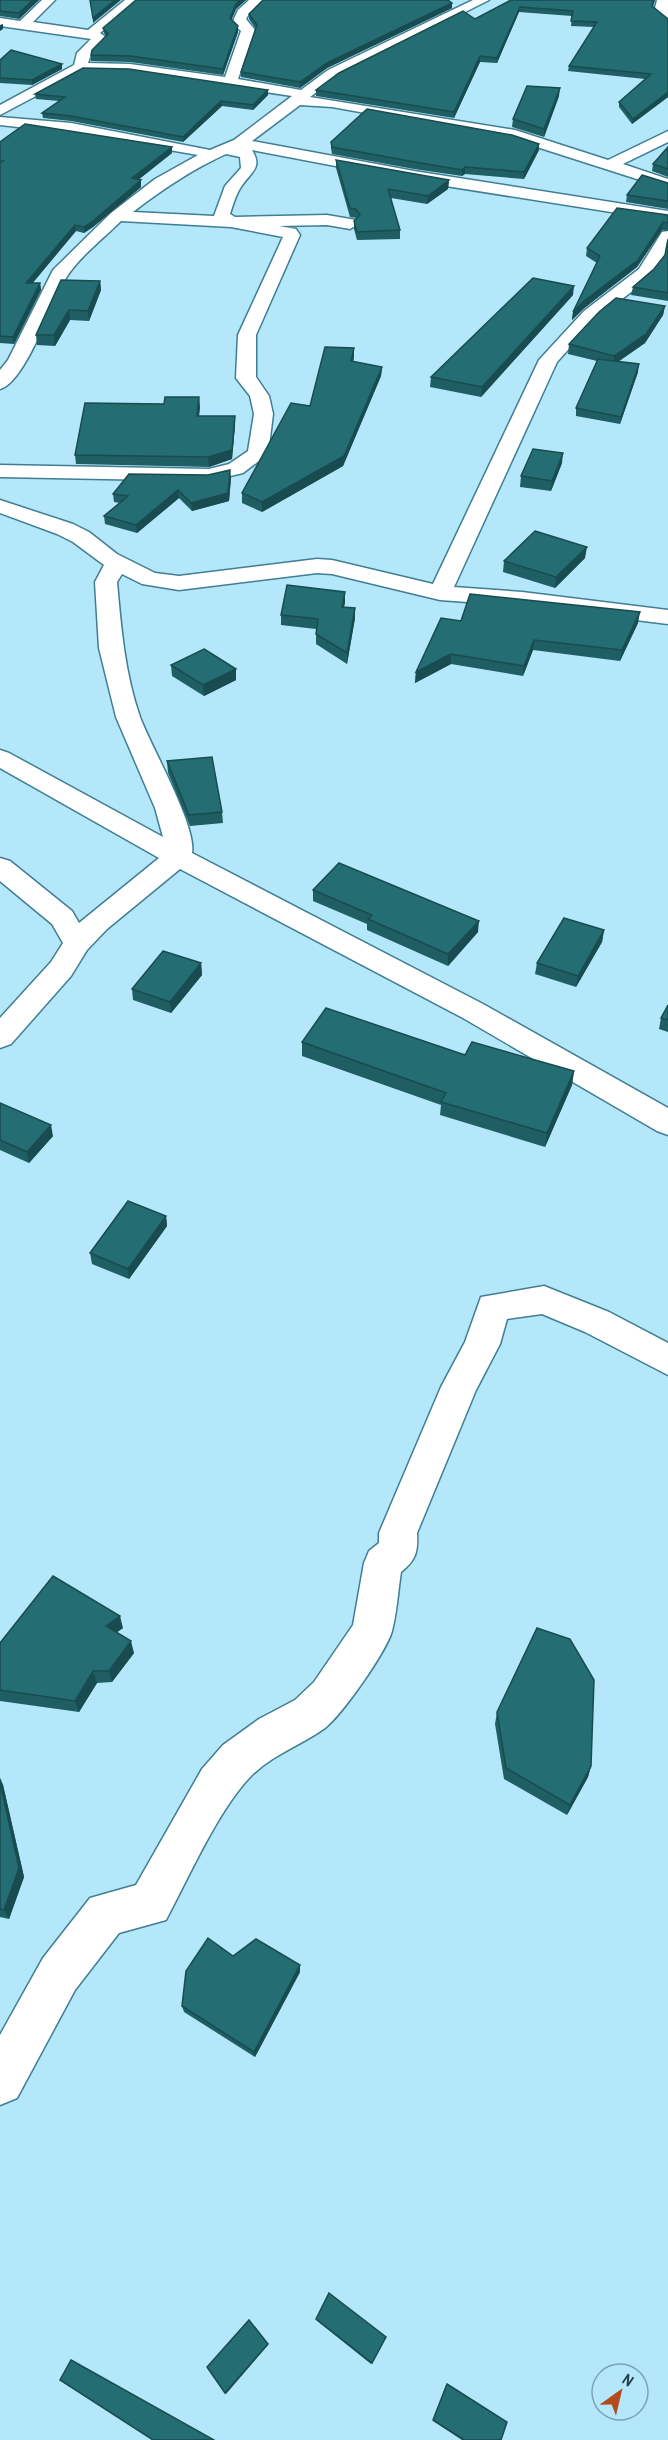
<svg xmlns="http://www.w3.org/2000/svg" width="668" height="2440" viewBox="0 0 668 2440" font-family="'Archivo Narrow',sans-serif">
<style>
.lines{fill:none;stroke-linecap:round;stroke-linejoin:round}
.minor-casing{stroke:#3f7e93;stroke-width:3}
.minor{fill:#fff;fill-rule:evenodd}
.wall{fill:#1f5e62}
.shaded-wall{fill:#194c50}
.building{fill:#246d72;stroke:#194c50;stroke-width:1.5}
</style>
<rect width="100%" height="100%" fill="#b4e7fa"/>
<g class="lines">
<defs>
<g id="minor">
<path d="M42,0H55L33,22L88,30L125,0H139L100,33L107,38L91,54L88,63L130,64L225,77L241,31L232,23L238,10L249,0H265L250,12L246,19L255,30L238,79L301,90L328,70L473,0H489L338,76L310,97L515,130L608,160L668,131V142L623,164L668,179V189L512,139L332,107L300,105L252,141L414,171L668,211V221L414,181L252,150C263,168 251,172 241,187C236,194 233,205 230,214L235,217L327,215L356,220L358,224L350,229L327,225L279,226L296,229L300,235L256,335V377L269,396L273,414L268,454L243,473L209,481L0,477V465L209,469L229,464L248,451L254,414L250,396L236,378L238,335L283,237L231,227L121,221C105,237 77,259 66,278C52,302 25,383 0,389V370L8,360L53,270L111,213L155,179L198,155L71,133L0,125V117L71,123L210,150L234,140L292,96L130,72L83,71L0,115V105L74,65L77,53L91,39L0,26V18L20,21ZM226,154L240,157L241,168L225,186L214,216L133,212C163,189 191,170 226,154Z"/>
<path d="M657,0H668V23L654,12Z"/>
<path d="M668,231V250L652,276L596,319L557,362L454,587L522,592L668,610V624L522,606L440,600L332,574L317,573L179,590L142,584L122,574L117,582C121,628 125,674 140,717C151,747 197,826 192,853L483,1004L668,1108V1135L657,1131L463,1018L180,869L107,929L87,950L71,976L11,1044L0,1048V1018L51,962L63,943L52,924L0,881V858L10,861L72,911L79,923L159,858L0,768V750L9,753L163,837L155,808L116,717L99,648L95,582L104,565L73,542L57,534L0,513V500L73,524L89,532L117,554L155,573L179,576L317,559L332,560L433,584L539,360L584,311L639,269L662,232Z"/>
<path d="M544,1286L609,1312L668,1343V1375L585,1332L542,1314L507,1319L500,1344L476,1390L417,1533C418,1552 416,1560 401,1572C398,1591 397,1612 392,1631C386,1652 342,1715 325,1728C302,1745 275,1753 252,1775C219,1808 189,1877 166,1920L119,1933L75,1990L17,2098L0,2105V2035L43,1958L90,1898L136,1885L202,1769L223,1745L259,1719L295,1700L314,1682L353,1625L364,1563L369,1551L379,1543V1533L441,1387L465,1342L481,1297Z"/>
</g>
</defs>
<use href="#minor" class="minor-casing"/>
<use href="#minor" class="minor"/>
</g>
<g class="wall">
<path d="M0,0H39L19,19L0,16Z"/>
<path d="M136,0H246L236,9L231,20L238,26V32L223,75L130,62L91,61V55L106,36L104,33L103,28Z"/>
<path d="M511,0H655L653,7L668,97L632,124L619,107V102L645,79L568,71L569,66L594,27L571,26L572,16L519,12L497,63L480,62L454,118L316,96V90L475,19Z"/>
<path d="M452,3V8L327,68L300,88L241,77V72L256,29L249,19V14Z"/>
<path d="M0,60L62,64V69L32,85L0,83Z"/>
<path d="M35,94L268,95L253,110L222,106L183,142L71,121L43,118L42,113L59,101L36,99Z"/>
<path d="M559,96L544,137L512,127L513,119Z"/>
<path d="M0,142L172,147V153L138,180H141V187L93,227L84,233L76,231L32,283H40L41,290L14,344L0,343Z"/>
<path d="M331,142L539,150L524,179L465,174L462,176L414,169L332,154L331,148Z"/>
<path d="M668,147V177L652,171L653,164Z"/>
<path d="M336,160L449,180L448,189L427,204L391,198L400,230V239L357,240L354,229V221L357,218L350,217L336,168Z"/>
<path d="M668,183V209L626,202L627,195Z"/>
<path d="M668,215V231L662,230L637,267L583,309L572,320L573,312L597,263L586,256L587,248Z"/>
<path d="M668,239V301L631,295L633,287L654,269L665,255Z"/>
<path d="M100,281L101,290L89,321L70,320L55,346L37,345L36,335Z"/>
<path d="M573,295L481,397L430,387L431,377Z"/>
<path d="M665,306L663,315L645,343L618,362L638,372L620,424L576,416V408L597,361L568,354L569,344Z"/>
<path d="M354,357L353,362L382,367L381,376L343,466L262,512L242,503V493L310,406Z"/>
<path d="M200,406L199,416H235V425L232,459L209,467L76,464L75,455Z"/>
<path d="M562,463L551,491L520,487L521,476Z"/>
<path d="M231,478L229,501L192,511L179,498L137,533L105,524L104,516L120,503L114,502L113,494Z"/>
<path d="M585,558L555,588L503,572L504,561Z"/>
<path d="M345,602L344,607L355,618L347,664L316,644V629L281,625V615Z"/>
<path d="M461,621L638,623L620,661L533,650L523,676L451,664L415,683L416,672Z"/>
<path d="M171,665L236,680L204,696L172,676Z"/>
<path d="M167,761L222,812L223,823L190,826L168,773Z"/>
<path d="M313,890L478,932L448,966L367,930V924L313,901Z"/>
<path d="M604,930L602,942L576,987L535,974L537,963Z"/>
<path d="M201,963L202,975L171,1013L133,1000L132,989Z"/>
<path d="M668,1005V1032L659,1029L661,1018Z"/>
<path d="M302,1042L465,1055L574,1071L572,1085L545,1147L440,1115L441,1105L302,1056Z"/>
<path d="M0,1103L53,1136L29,1163L0,1150Z"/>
<path d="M166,1216L167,1226L129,1279L92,1264L90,1253Z"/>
<path d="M123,1628L117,1632L134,1653L112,1682L97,1683L79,1712L0,1701V1643Z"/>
<path d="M497,1712L591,1766L588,1777L567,1815L504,1779L495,1724Z"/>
<path d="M0,1778L3,1785L24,1877L9,1919L0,1917Z"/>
<path d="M233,1956L300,1965V1972L255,2057L184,2012L182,2006Z"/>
<path d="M316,2319L386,2337L371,2364L316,2320Z"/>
<path d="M446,2385L501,2440H462L433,2421Z"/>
</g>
<g class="shaded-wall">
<path d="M33,0H39L19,19V13Z"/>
<path d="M115,0H121L93,23V18Z"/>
<path d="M240,0H246L236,9L230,23V18L236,4Z"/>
<path d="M452,3V8L327,68L300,88V82L327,63Z"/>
<path d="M520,7L519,12L497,63V58Z"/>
<path d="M3,24V29L0,31V25Z"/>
<path d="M238,26V32L223,75V69Z"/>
<path d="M480,56V62L454,118V112Z"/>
<path d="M62,64V69L32,85V80Z"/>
<path d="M560,88L559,96L544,137V129Z"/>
<path d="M268,90V95L253,110V105Z"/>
<path d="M668,92V97L632,124L633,119Z"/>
<path d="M221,101L222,106L183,142V137Z"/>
<path d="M539,144V150L524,179V172Z"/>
<path d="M172,147V153L133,184L132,178Z"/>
<path d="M465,167V174L462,176V170Z"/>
<path d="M141,180V187L93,227L84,233V227Z"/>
<path d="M449,180L448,189L427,204L428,196Z"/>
<path d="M663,222L662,230L637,267L583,309L572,320L573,312Z"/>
<path d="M75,225L76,231L27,290L26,283Z"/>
<path d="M100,281L101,290L89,321L88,311Z"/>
<path d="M40,283L41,290L14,344L13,337Z"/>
<path d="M574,286L573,295L481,397L482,387Z"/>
<path d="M665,306L663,315L645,343L613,365L614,356Z"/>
<path d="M69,310L70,320L55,346L54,335Z"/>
<path d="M354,348V357L351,370V361Z"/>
<path d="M639,364L638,372L620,424L621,417Z"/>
<path d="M382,367L381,376L343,466L262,512V502Z"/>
<path d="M199,397L200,406L198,425L197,416Z"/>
<path d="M235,416V425L232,459L209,467L208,457Z"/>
<path d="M563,453L562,463L551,491L552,481Z"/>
<path d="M230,470L231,478L229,501L192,511L191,503Z"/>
<path d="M178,490L179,498L137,533L136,525Z"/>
<path d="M587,547L585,558L555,588L556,577Z"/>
<path d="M345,592V602L342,617V607Z"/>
<path d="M355,608V618L347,664V653Z"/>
<path d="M640,612L638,623L620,661L622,650Z"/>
<path d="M534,640L533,650L523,676L524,666Z"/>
<path d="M451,654V664L415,683L416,672Z"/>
<path d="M236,669V680L204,696L203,685Z"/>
<path d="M479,921L478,932L448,966V954Z"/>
<path d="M604,930L602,942L576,987L578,976Z"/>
<path d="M201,963L202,975L171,1013L170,1002Z"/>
<path d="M574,1071L572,1085L545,1147L547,1133Z"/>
<path d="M51,1125L53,1136L29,1163L27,1152Z"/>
<path d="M166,1216L167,1226L129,1279L128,1269Z"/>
<path d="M120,1616L123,1628L109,1638L106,1626Z"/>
<path d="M131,1641L134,1653L112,1682L109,1671Z"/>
<path d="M93,1671L97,1683L79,1712L75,1701Z"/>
<path d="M591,1766L588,1777L567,1815L570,1805Z"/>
<path d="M0,1778L3,1785L24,1877L9,1919L4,1910Z"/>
<path d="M300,1965V1972L255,2057L254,2052Z"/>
<path d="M268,2344V2345L226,2394L225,2393Z"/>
</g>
<g class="building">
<path d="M0,0H33L19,13L0,11Z"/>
<path d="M90,0H115L93,18Z"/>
<path d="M136,0H240L236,4L230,18L238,26L223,69L130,56L91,55L92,50L108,34L103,28Z"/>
<path d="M263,0H448L452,3L327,63L300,82L241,72L257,25L249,14Z"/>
<path d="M511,0H654L652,6L668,19V92L633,119L619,102L651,74L569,66L597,22L571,21L573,11L520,7L497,58L480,56L454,112L316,90L339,73L463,11L475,19Z"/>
<path d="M11,50L62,64L32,80L0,78V60Z"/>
<path d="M83,68L129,69L268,90L253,105L221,101L183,137L71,116L42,113L65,97L35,94Z"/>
<path d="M527,86L560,88L544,129L513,119Z"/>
<path d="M367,109L512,135L539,144L524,172L465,167L462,170L415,162L332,147L331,142Z"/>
<path d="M25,124L172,147L132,178L141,180L93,221L84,227L75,225L26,283H40L13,337L0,336V163L3,161H0V142Z"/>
<path d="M668,147V169L653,164Z"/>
<path d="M336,160L449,180L428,196L388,189L400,230L357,232L354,221L360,215L356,209L350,208Z"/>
<path d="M642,175L668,183V201L627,195Z"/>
<path d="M617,208L668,215V223L663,222L638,260L584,301L573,312L600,256L587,248Z"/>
<path d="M668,239V293L633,287L654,269L665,255Z"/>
<path d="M533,278L574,286L482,387L431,377Z"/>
<path d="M61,280L100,281L88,311L69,310L54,335H36Z"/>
<path d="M616,298L665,306L646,334L614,356L569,344L599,312Z"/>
<path d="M325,347L354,348L351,361L382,367L344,456L262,502L242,493L291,403L310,406Z"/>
<path d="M598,359L639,364L621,417L576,408Z"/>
<path d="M165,397H199L197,416H235L232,450L208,457L75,455L85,403L164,404Z"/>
<path d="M533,449L563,453L552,481L521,476Z"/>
<path d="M230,470L228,493L191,503L178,490L136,525L104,516L128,496L113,494L129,474L208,475Z"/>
<path d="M535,531L587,547L556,577L504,561Z"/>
<path d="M287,585L345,592L342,607L355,608L347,653L316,634L318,619L281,615Z"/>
<path d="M470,594L640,612L622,650L534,640L524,666L451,654L416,672L441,618L461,621Z"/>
<path d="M204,649L236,669L203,685L171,665Z"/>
<path d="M212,757L222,812L189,815L167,761Z"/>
<path d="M339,863L479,921L448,954L368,919L372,915L313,890Z"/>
<path d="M564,918L604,930L578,976L537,963Z"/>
<path d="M163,951L201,963L170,1002L132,989Z"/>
<path d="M668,1005V1020L661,1018Z"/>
<path d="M326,1008L465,1055L472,1042L574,1071L547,1133L441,1102L446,1093L302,1042Z"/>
<path d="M0,1103L51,1125L27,1152L0,1140Z"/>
<path d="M128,1201L166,1216L128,1269L90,1253Z"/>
<path d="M53,1576L120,1616L106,1626L131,1641L109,1671H93L75,1701L0,1690V1643Z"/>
<path d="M537,1628L570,1639L594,1680L591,1766L570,1805L506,1768L497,1712Z"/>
<path d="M0,1782L19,1868L4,1910L0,1909Z"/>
<path d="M208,1938L233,1956L256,1939L300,1965L254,2052L182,2006L186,1971Z"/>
<path d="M329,2293L386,2337L372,2363L316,2319Z"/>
<path d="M249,2320L268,2344L225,2393L207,2367Z"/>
<path d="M71,2360L214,2440H153L60,2380Z"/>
<path d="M447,2384L507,2422L501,2440H464L433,2420Z"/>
</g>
<g transform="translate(620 2392) rotate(34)"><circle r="28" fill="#b4e7fa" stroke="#7ba4b3" stroke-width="1.5"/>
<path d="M0-4.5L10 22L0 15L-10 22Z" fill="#b24c1f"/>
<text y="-9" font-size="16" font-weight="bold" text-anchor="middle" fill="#254049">N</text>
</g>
</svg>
